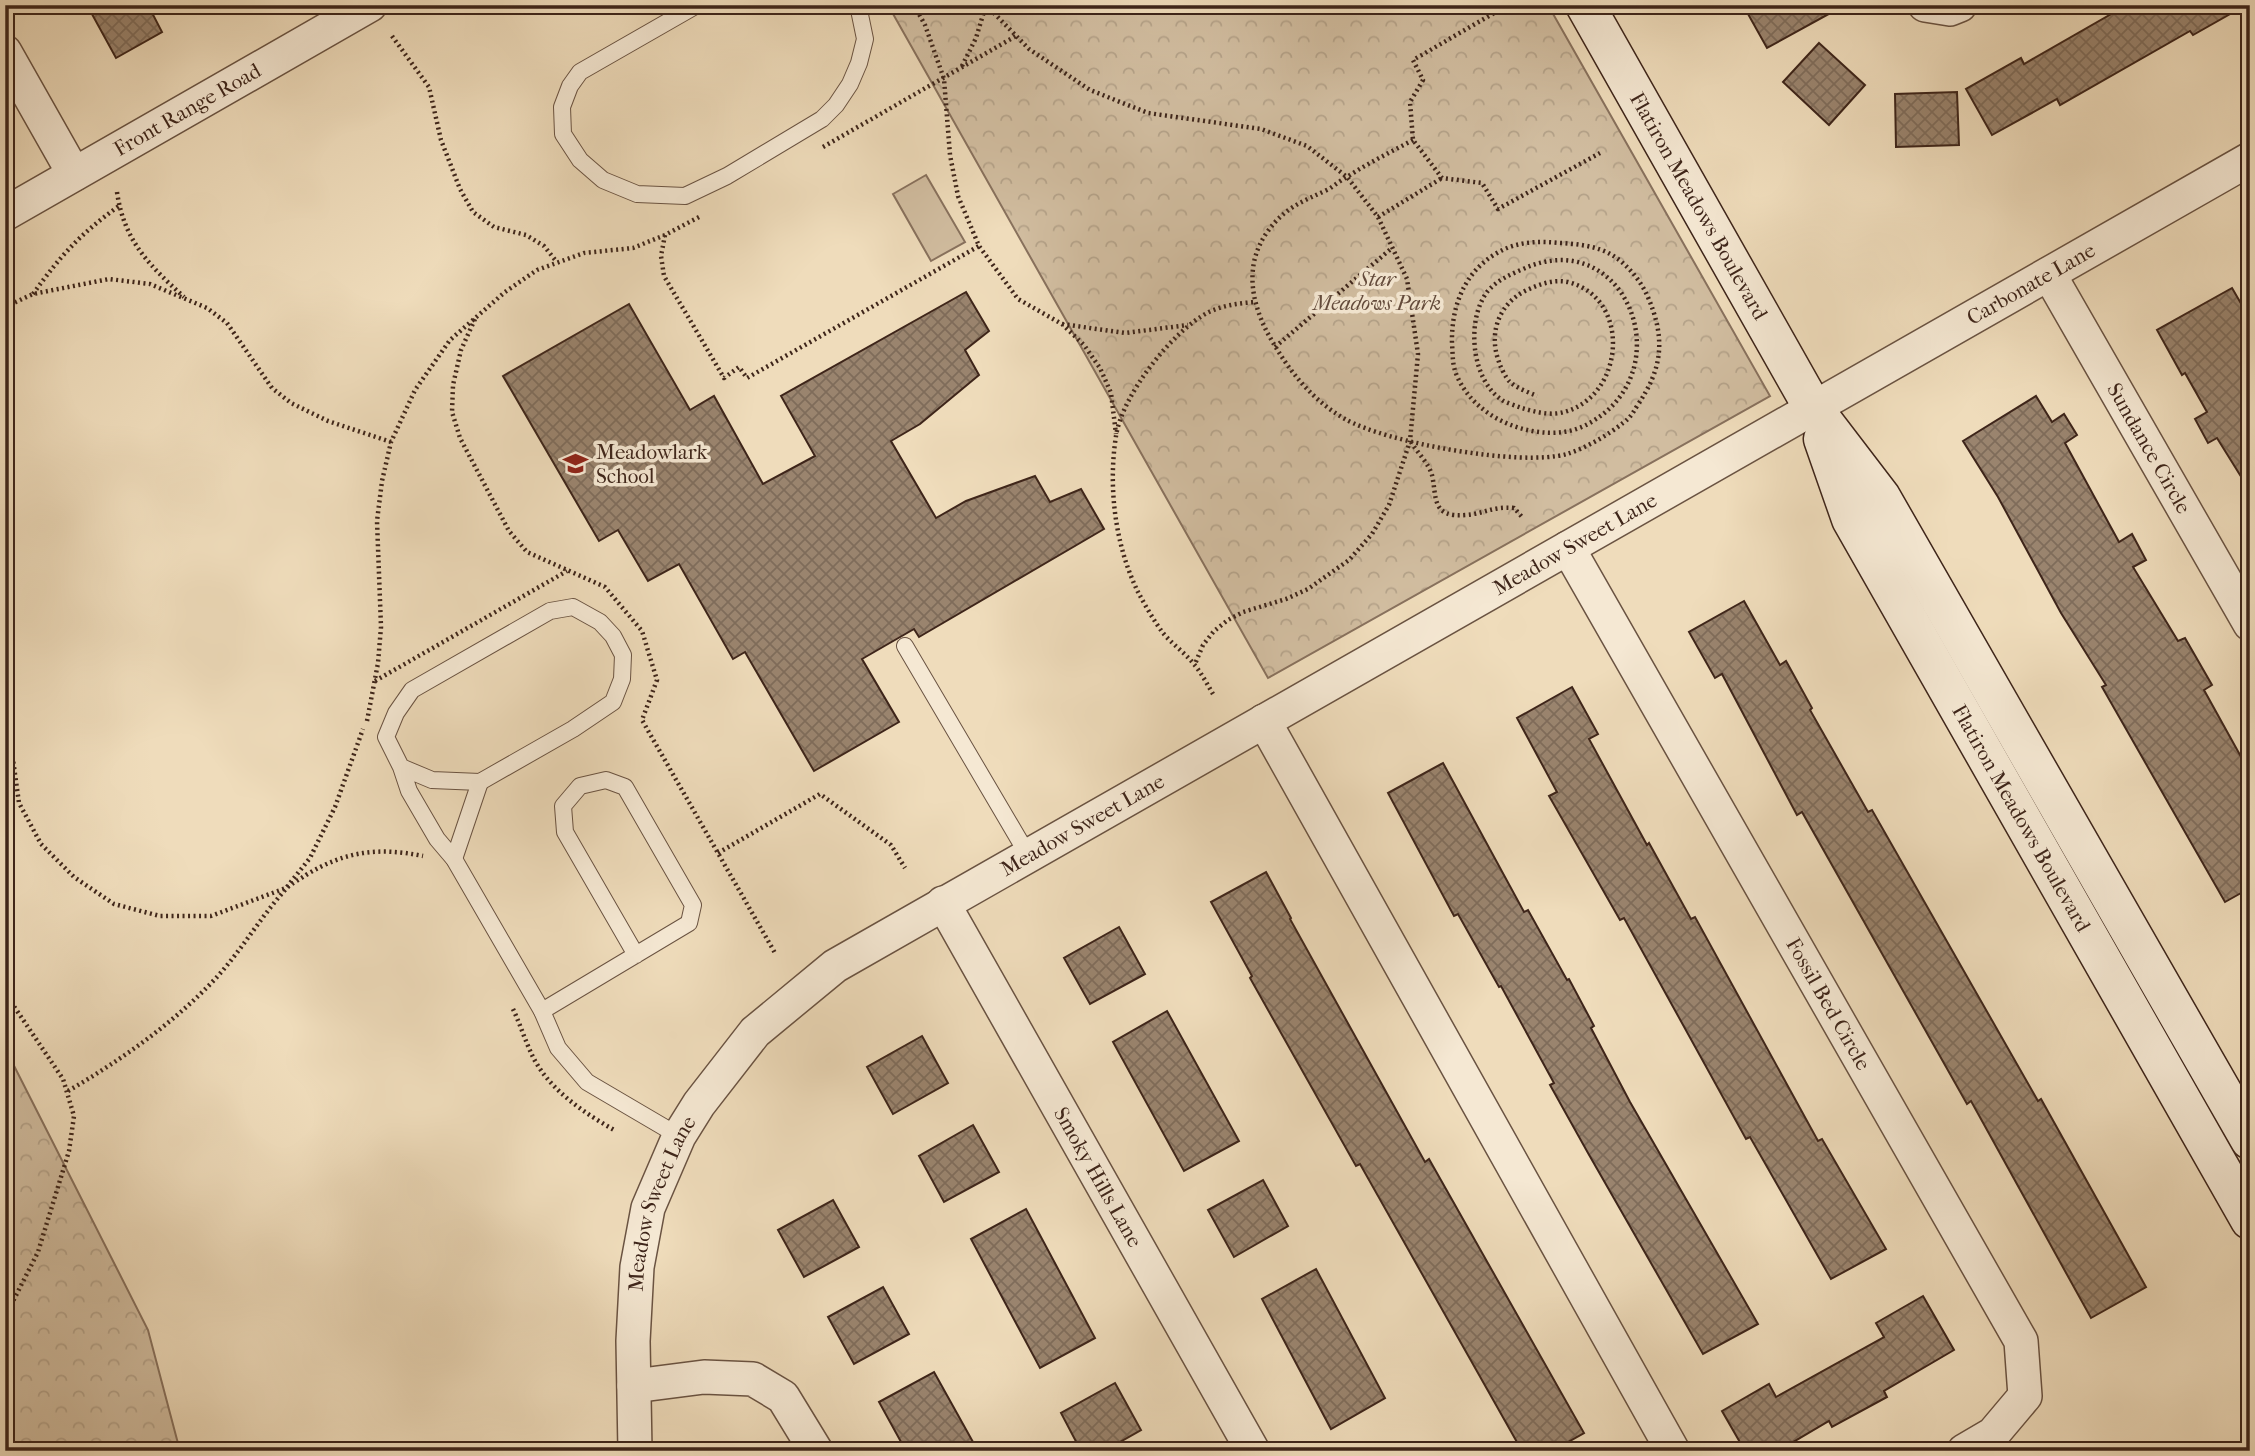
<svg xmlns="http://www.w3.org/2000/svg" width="2255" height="1456" viewBox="0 0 2255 1456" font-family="'IM FELL French Canon',serif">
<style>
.grass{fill:#d1bda0;stroke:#88715d;stroke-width:2}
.forest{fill:url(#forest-crowns);stroke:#88715d;stroke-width:2}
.building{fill:url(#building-cross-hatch);stroke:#3e251a;stroke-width:2}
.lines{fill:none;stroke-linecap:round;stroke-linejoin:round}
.lane-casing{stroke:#6a5342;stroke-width:18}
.street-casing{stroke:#6a5342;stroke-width:36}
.secondary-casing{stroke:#3e251a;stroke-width:41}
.path{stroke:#3e251a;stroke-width:4.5;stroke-dasharray:2 3.5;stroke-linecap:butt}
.lane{stroke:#f5e8d3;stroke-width:16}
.street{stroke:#f5e8d3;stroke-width:33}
.secondary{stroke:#f5e8d3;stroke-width:38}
.labels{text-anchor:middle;stroke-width:7;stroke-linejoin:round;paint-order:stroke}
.street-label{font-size:21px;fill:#3e251a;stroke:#f5e8d3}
.park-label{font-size:21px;font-style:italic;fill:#634b3c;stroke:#f5e8d3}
.poi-label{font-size:21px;fill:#3e251a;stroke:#f5e8d3;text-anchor:start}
</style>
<defs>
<pattern id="forest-crowns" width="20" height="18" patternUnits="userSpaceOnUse" patternTransform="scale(1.75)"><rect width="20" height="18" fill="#d1bda0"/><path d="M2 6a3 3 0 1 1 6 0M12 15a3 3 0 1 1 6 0" fill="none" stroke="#b4a289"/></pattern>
<pattern id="building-cross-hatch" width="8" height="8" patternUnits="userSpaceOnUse" patternTransform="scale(1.75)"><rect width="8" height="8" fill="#9a846e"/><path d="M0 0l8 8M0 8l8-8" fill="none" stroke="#7f6c5a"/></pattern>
</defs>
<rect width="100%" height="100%" fill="#efdcbb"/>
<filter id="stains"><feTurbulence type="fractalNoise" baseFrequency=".00286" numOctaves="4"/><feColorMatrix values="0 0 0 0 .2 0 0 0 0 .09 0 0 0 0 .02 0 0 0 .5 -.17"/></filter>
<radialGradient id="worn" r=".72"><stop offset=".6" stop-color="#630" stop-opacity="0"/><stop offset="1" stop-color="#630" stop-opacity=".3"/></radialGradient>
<path class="grass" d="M926,175L965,242L931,261L893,194Z"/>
<g class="forest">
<path d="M888,5H1548L1770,396L1268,678Z"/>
<path d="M5,1048L148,1330L180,1451H5Z"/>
</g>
<g class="building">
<path d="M87,5H148L162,32L116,58Z"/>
<path d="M1743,5H1845L1767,48Z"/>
<path d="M2127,5H2246L2193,35L2190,31L2060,105L2057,99L1992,135L1966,89L2021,58L2024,64Z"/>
<path d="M1819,43L1865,85L1829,125L1783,82Z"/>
<path d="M1957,92L1959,145L1896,147L1895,94Z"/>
<path d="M2232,288L2250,319V491L2217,438L2208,443L2195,419L2207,412L2185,373L2182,375L2157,330Z"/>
<path d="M966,292L989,331L965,350L979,375L920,424L891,441L936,518L966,501L1035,476L1050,502L1081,489L1104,529L919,637L914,629L862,659L899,722L814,771L745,652L733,659L679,564L648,581L618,530L599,541L503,376L629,304L690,410L714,396L763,484L815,456L781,396Z"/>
<path d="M2036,396L2052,422L2064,414L2077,435L2065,443L2119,542L2132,534L2146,560L2133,567L2178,641L2185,638L2212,685L2204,690L2250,773V888L2225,902L2102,687L2106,685L2061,613L1998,497L1963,441Z"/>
<path d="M1744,601L1780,665L1786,661L1812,708L1810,710L1868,812L1872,810L2038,1101L2041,1099L2146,1287L2091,1318L1971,1101L1967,1104L1802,812L1797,815L1722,674L1715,678L1689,632Z"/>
<path d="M1572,687L1598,734L1589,739L1647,845L1649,843L1691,919L1695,917L1818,1141L1822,1139L1886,1249L1831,1279L1750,1137L1746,1139L1624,918L1620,920L1549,796L1557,792L1517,718Z"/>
<path d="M1443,763L1524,912L1528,910L1567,980L1569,979L1594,1026L1591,1028L1630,1102L1758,1324L1703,1354L1588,1153L1550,1085L1554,1083L1501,986L1499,987L1458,914L1454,916L1388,793Z"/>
<path d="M1266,872L1291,918L1290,919L1425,1162L1429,1159L1584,1433L1552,1451H1522L1360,1164L1356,1166L1250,978L1252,976L1211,902Z"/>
<path d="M1119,927L1145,974L1090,1004L1064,958Z"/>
<path d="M1167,1011L1239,1141L1184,1171L1113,1042Z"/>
<path d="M922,1036L948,1083L893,1114L867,1067Z"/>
<path d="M973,1125L999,1172L944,1202L919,1156Z"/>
<path d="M1263,1180L1288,1226L1234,1257L1208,1210Z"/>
<path d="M833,1200L859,1247L804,1277L778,1230Z"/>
<path d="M1026,1209L1095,1338L1040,1368L971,1239Z"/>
<path d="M1316,1269L1385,1398L1331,1429L1262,1299Z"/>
<path d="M883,1287L909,1334L854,1364L828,1317Z"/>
<path d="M1923,1296L1954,1350L1884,1391L1887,1397L1832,1427L1829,1421L1778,1451H1745L1722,1411L1769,1384L1776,1397L1884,1337L1876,1323Z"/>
<path d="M934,1372L978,1451H906L879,1402Z"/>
<path d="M1115,1383L1141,1430L1104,1451H1081L1061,1413Z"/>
</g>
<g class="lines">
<defs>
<g id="lane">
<path d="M697,5L580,72L570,86L562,107L563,134L580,160L603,180L637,194L685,196L727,176L822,119L836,105L850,84L859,63L865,39L858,5"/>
<path d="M905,646L1028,855"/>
<path d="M401,767L432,780L480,782L573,729L613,702L622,679L623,655L613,636L600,622L573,607L550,611L412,690L396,713L386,737L401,767L409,791L437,839L454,859L542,1011L558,1048L587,1082L679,1136"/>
<path d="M454,859L480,782"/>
<path d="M542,1011L689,923L693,905L625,787L606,780L580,786L563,806L565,832L636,955"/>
</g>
<g id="street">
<path d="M1925,5L1950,9L1960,5"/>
<path d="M5,52L74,174"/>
<path id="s1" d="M5,214L370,5"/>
<path id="s2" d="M2049,274L2250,624"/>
<path id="s3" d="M1568,548L2021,1341L2025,1396L1993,1434L1964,1451"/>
<path d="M1264,721L1673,1451"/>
<path id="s4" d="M943,903L1253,1451"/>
<path d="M634,1386L704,1377L753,1379L783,1397L816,1451"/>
<path id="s5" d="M635,1451L633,1341L637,1267L648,1208L679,1136L699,1104L755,1032L835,966L2250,159"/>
</g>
<g id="secondary">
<path id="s6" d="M1585,5L1813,408L1881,497L2250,1140"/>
<path id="s7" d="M1823,439L1851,519L2250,1220"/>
</g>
</defs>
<use href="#lane" class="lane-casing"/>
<use href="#street" class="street-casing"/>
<use href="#secondary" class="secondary-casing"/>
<g class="path">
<path d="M914,5L925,25L944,79L950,155L958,196L979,246L1018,299L1062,324L1084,345L1100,368L1111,393L1116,434"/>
<path d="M986,5L1029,49L1090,90L1148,113L1261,129L1307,146L1347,177L1378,217L1407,279L1418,354L1410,441L1389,505L1372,534L1349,560L1308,589L1286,599L1243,612L1228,620L1214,631L1203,645L1195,664"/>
<path d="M1508,5L1413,60L1423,80L1410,102L1413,140L1442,178L1482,183L1498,209L1600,153"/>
<path d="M392,36L429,87L441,140L460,189L473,212L494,227L526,235L544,246L556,261"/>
<path d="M962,66L976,38L986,5"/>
<path d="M1413,140C1391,152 1368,163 1347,177C1341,180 1335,185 1329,189C1304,201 1285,207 1268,231C1245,262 1250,299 1267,332C1286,367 1310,399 1345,419C1387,443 1521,467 1567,454C1586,448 1608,435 1623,423C1631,417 1632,414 1637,406C1663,368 1666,338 1647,295C1640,280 1627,264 1612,255C1597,246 1578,244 1560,243C1539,241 1517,241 1497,253C1464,272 1451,307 1452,344C1453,355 1452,365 1457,376C1470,406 1500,425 1532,431C1554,435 1574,433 1593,421C1682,367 1624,223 1523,269C1509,275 1496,281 1487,292C1466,320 1471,380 1502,400C1504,402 1519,407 1522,408C1535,412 1551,416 1564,412C1625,396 1632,298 1568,282C1554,279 1540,284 1527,290C1499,303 1488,333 1499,362C1500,366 1506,378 1509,381C1516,388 1528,392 1537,396"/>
<path d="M823,147L1016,36"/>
<path d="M117,192C124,241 149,265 184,297"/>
<path d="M1378,217L1442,178"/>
<path d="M665,235L661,256L664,276L724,378L739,367L747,378L979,246"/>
<path d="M33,294C61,255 80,234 119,206"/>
<path d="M5,307L33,294L109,279L150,284L207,308L227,323L272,388L291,403L328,421L391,442"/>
<path d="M475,319L461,350L453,385L452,412L460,438L509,531L527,552L605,587L642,631L657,680L642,720L775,953"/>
<path d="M1062,324L1125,333L1188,325"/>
<path d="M1275,347L1392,248"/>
<path d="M1411,442C1417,452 1429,464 1432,475C1437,497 1431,518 1465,515C1484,514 1492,506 1514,508L1523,518"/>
<path d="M375,681L567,571"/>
<path d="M1213,694C1207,684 1201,672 1193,663C1184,652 1172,644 1163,633C1154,621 1145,605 1138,592C1115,545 1108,487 1116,436C1122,395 1173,330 1209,312C1224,305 1240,303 1256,302"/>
<path d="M5,702L19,803L41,844L74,877L114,904L160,916H211L286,888L310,858L335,807L363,729"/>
<path d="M367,721L378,663L381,627L377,521L382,481L391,442L415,390L450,340L505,292L537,270L584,253L633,248L665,235L699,217"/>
<path d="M718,853L820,794L891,845L905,868"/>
<path d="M5,993L63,1079L74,1116L69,1151L38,1252L5,1317"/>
<path d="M513,1009C520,1024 525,1040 532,1055C548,1089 584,1113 616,1131"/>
<path d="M68,1091C121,1060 174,1023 216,978C241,951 260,918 285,890C290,884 299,880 306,875C345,851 379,847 423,856"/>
<path d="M2034,1446L2036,1451"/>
</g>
<use href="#lane" class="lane"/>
<use href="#street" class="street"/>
<use href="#secondary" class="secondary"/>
</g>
<defs>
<symbol id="school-bare" viewBox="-9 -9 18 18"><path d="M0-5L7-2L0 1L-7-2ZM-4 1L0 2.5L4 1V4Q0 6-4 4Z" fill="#8f2418" stroke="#f5e8d3" stroke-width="2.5" paint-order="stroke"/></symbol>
</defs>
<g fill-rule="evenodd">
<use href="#school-bare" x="558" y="446" width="35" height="35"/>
</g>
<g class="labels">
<g class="street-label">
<text dy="7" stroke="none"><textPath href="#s1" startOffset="210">Front Range Road</textPath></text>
<text dy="7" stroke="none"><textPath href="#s6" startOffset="231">Flatiron Meadows Boulevard</textPath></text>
<text dy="7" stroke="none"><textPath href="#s5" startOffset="1932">Carbonate Lane</textPath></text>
<text dy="7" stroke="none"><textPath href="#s2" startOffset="201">Sundance Circle</textPath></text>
<text dy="7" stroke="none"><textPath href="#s5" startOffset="1407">Meadow Sweet Lane</textPath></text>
<text dy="7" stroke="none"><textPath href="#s7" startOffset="429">Flatiron Meadows Boulevard</textPath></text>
<text dy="7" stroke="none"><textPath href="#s5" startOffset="840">Meadow Sweet Lane</textPath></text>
<text dy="7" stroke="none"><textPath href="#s3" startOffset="525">Fossil Bed Circle</textPath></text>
<text dy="7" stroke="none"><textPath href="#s4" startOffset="315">Smoky Hills Lane</textPath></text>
<text dy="7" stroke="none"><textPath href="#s5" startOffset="252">Meadow Sweet Lane</textPath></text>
</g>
<g class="park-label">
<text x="1377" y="286">Star<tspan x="1377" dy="24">Meadows Park</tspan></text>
</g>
<g class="poi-label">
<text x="596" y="459">Meadowlark<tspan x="596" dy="24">School</tspan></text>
</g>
</g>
<rect width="2255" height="1456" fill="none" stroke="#efdcbb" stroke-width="28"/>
<rect x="7" y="7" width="2241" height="1442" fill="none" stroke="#3e251a" stroke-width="3.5"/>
<rect x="14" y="14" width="2227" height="1428" fill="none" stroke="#3e251a" stroke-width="2"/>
<rect width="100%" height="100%" filter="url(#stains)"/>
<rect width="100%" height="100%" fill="url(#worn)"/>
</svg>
